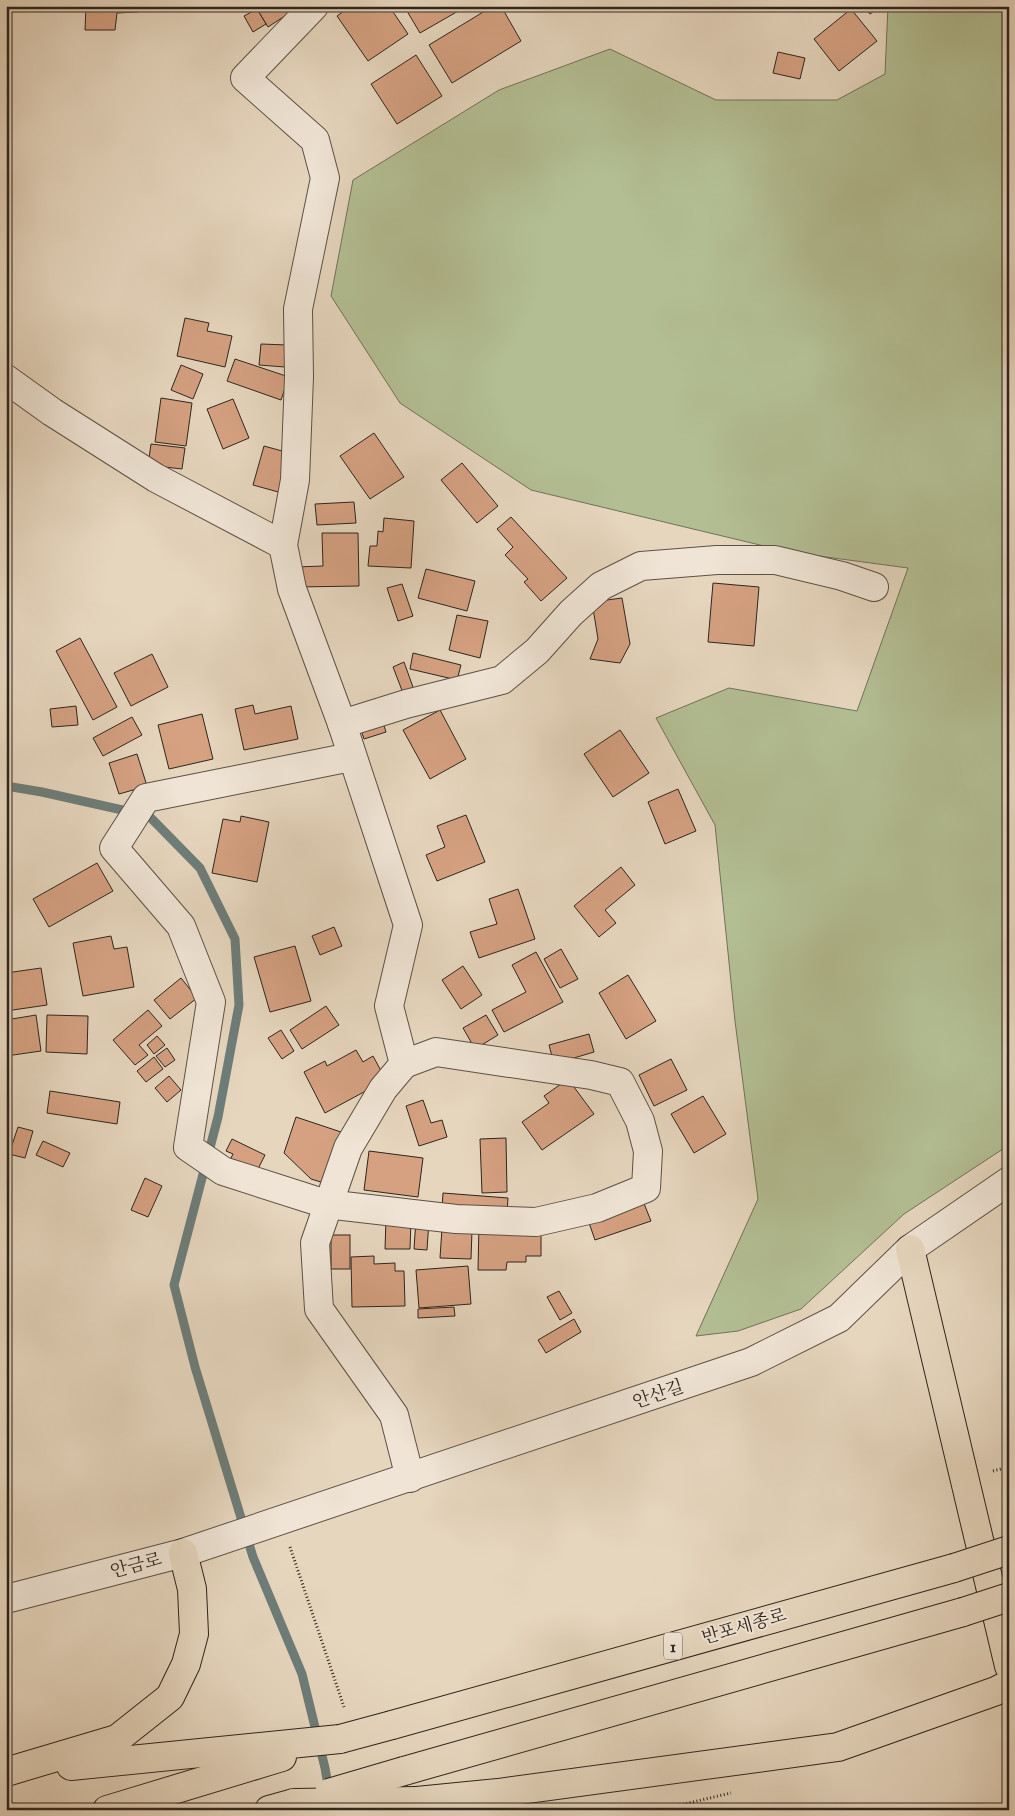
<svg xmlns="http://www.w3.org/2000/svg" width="1015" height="1816" viewBox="0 0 1015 1816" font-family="'IM FELL English','Noto Serif KR',serif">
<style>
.green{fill:#b3be93;stroke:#707258}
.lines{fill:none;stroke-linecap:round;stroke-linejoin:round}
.stream{stroke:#6d7d79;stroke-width:9}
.building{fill:#d5a181;stroke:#2e251d}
.minor-casing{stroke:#5c5145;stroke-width:30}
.highway-casing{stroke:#2e251d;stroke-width:30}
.path{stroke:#2e251d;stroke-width:3;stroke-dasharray:1 2.5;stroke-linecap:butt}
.minor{stroke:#efe4d5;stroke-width:28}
.highway{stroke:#e6d6be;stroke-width:28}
.highway-bridge-casing{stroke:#2e251d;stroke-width:30;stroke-linecap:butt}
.highway-bridge{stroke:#e6d6be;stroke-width:28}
.labels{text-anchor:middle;stroke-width:4;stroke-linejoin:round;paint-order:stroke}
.shield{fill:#efe4d5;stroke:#685e54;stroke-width:1}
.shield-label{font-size:16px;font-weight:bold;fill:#2e251d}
.street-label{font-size:18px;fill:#2e251d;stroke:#efe4d5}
</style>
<rect width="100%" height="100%" fill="#e6d6be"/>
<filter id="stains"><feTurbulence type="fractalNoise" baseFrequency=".004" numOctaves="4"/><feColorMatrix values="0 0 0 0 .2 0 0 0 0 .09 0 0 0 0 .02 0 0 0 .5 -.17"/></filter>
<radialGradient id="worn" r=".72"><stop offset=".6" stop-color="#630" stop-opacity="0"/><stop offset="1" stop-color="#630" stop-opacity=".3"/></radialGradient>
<path class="green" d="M888,6H1009V1145L904,1214L801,1309L738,1331L696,1336L758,1199L735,1021L715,825L656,718L729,688L857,711L908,568L789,552L531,490L400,403L331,296L353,180L499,90L610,49L716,100H837L885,74Z"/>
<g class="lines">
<path class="stream" d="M6,786L42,792L149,816L200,868L235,939L239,1005L218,1117L174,1285L195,1367L253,1557L302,1674L325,1768L329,1791"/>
</g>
<g class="building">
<path d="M86,6H138V12L117,13L115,30H85Z"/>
<path d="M255,6H300L268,27Z"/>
<path d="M351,6H389L408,34L368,61L337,16Z"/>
<path d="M404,6H467L420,33Z"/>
<path d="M493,6H501L521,41L452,83L429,45Z"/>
<path d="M864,6H881L870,14Z"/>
<path d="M257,9L266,24L253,32L244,16Z"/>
<path d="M851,9L877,41L839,71L814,39Z"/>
<path d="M778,52L805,58L800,79L773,73Z"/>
<path d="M416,55L442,96L397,124L371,84Z"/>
<path d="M185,318L209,323L207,331L232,336L225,367L177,356Z"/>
<path d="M261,344L287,345L285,367L259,365Z"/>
<path d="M235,359L289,377L281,400L227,381Z"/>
<path d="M181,365L203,374L193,399L171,390Z"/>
<path d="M161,398L192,403L186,446L155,442Z"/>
<path d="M233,399L249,438L223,449L207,409Z"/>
<path d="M374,433L404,477L370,499L340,456Z"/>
<path d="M151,444L185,448L182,469L148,465Z"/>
<path d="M264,446L293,454L282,493L253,485Z"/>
<path d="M462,463L498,506L477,523L441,480Z"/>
<path d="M354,502L356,523L317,525L315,504Z"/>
<path d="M511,517L567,578L541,601L524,582L528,579L505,555L513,547L497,529Z"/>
<path d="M384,518L414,521L411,568L368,566L370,546H377L378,531L383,532Z"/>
<path d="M322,533H358L359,586L296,587V567L323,566Z"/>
<path d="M426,569L475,581L467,611L418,598Z"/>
<path d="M713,583L759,587L754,646L708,642Z"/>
<path d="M402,584L413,616L398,621L387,588Z"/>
<path d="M622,598L630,644L620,663L590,659L598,639L592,602Z"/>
<path d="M457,615L488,621L480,658L449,650Z"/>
<path d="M80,638L117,707L93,720L56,651Z"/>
<path d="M413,653L461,665L457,680L410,669Z"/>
<path d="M152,654L168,687L131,706L114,673Z"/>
<path d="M404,662L414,690L403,693L393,667Z"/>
<path d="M253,705L255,714L291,706L298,739L244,750L235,709Z"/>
<path d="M76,706L78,725L52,727L50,709Z"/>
<path d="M440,710L466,759L430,779L403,730Z"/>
<path d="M202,714L213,759L169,769L158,725Z"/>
<path d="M381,716L386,732L364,739L359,724Z"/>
<path d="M132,717L142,735L103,756L93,738Z"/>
<path d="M620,730L649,773L613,797L584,754Z"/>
<path d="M137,754L147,786L119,794L109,763Z"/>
<path d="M678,789L696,831L665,844L648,802Z"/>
<path d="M466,815L485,862L437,881L426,855L445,847L437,826Z"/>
<path d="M241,816L269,822L257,882L212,873L223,819L240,822Z"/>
<path d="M97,863L113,891L49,927L33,899Z"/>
<path d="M621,867L635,885L605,910L616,923L599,937L574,906Z"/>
<path d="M518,889L535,939L479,958L470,932L497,924L489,899Z"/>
<path d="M334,927L342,946L320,955L312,936Z"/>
<path d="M111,936L114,949L127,947L134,987L83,996L73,943Z"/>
<path d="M295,946L311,1001L270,1012L254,957Z"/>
<path d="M561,949L578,979L560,988L544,959Z"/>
<path d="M536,952L563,1002L504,1032L492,1010L526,992L512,965Z"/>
<path d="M463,966L482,995L461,1009L442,980Z"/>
<path d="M41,968L47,1005L6,1011V973Z"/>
<path d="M628,975L656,1021L626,1039L599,993Z"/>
<path d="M181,978L197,998L170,1019L154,1000Z"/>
<path d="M326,1006L339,1025L302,1049L290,1030Z"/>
<path d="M148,1010L162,1026L139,1045L148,1055L135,1065L113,1040Z"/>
<path d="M36,1015L41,1051L6,1056V1020Z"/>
<path d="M47,1015L88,1016L87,1054L46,1052Z"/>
<path d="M486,1015L498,1035L475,1049L463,1028Z"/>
<path d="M281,1030L294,1051L282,1059L268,1038Z"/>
<path d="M589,1034L594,1052L554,1064L549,1045Z"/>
<path d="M157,1036L165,1045L154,1054L147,1045Z"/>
<path d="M167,1048L175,1060L165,1067L156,1056Z"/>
<path d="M356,1050L363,1062L373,1056L386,1080L325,1113L304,1072L325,1061L327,1066Z"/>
<path d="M154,1057L163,1069L146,1082L137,1071Z"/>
<path d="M671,1059L687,1090L654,1106L639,1075Z"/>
<path d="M169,1076L181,1090L167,1102L155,1088Z"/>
<path d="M568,1079L594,1114L542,1150L522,1122L549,1103L544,1096Z"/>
<path d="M50,1091L120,1102L117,1124L47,1113Z"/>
<path d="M703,1096L726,1134L694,1153L671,1114Z"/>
<path d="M423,1100L431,1123L442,1120L447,1137L419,1146L406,1106Z"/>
<path d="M296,1117L341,1132L324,1183L311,1179L284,1153Z"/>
<path d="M18,1127L33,1131L25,1158L9,1154Z"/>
<path d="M506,1138L507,1192L482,1193L480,1139Z"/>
<path d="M232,1139L265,1155L255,1175L229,1162L233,1154L226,1151Z"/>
<path d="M43,1141L70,1153L63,1167L36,1155Z"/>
<path d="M369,1151L423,1158L418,1197L364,1190Z"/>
<path d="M145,1178L162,1186L148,1217L131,1210Z"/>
<path d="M443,1193L508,1198L507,1213L442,1208Z"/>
<path d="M643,1201L651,1221L595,1240L588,1220Z"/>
<path d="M386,1219L411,1220L410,1249H385Z"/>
<path d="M416,1219L429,1220L427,1250L414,1249Z"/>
<path d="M479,1225L541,1226V1256H526V1262H507L506,1270H478Z"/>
<path d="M442,1228L472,1230L471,1259L440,1258Z"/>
<rect x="331" y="1235" width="19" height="34"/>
<path d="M374,1256V1264L395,1263V1271H404L405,1306L352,1307L351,1257Z"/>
<path d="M468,1266L471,1304L419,1308L416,1270Z"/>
<path d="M559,1291L572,1313L560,1320L547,1297Z"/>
<path d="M454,1307L455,1316L418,1318V1309Z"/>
<path d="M574,1319L581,1332L546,1353L538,1340Z"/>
</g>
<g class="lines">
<defs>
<g id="minor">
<path d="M314,6L245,78L315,140L325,178L298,309L299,377L295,480L283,545L292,589L342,724L408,925L389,1006L404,1064L383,1089L348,1148L315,1243L319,1309L394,1415L410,1478"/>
<path d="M6,379L52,412L156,478L283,545"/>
<path d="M342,724L406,704L502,680L537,651L571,613L601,586L641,566L717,560H775L842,576L874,587"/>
<path d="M351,757L146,798L114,848L181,926L211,1002L188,1147L223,1171L326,1204L456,1219L536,1222L597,1208L646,1188L648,1151L640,1121L620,1082L591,1075L436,1052L404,1064"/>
<path d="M6,1599L183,1553L751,1362L839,1318L910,1249L1009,1181"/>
</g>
<g id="highway">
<path d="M910,1249L1009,1666"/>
<path d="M392,1725L954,1568"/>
<path d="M71,1766L340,1739"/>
<path d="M404,1771L963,1612"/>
<path d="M6,1772L117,1739L170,1697L186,1664L194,1634L192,1589L183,1553"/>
<path d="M417,1801L498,1793L838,1747L996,1691L1009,1684"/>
<path d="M107,1810L282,1757"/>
<path d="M269,1810L294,1803"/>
</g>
</defs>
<use href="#minor" class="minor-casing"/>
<use href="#highway" class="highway-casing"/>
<g class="path">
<path d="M993,1471L1009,1467"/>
<path d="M290,1547L344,1707"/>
<path d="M659,1810L731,1793"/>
</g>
<use href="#minor" class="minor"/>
<use href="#highway" class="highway"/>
<defs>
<g id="highway-bridge">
<path d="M954,1568L1009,1550"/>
<path d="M963,1612L1009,1597"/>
<path d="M340,1739L392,1725"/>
<path d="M329,1793L404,1771"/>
<path d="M294,1803L417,1801"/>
</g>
</defs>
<use href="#highway-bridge" class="highway-bridge-casing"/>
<use href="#highway-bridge" class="highway-bridge"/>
</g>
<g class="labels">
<rect class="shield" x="664" y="1632.5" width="18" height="27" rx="4"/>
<g class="shield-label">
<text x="673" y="1652">1</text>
</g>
<g class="street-label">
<text transform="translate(658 1394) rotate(-19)" y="6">안산길</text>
<text transform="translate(136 1565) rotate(-15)" y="6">안금로</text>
<text transform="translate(744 1626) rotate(-16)" y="6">반포세종로</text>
</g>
</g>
<rect width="1015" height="1816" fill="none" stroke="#e6d6be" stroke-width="25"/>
<rect x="8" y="8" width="1000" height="1801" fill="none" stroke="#2e251d" stroke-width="2.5"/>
<rect x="12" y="12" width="990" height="1791" fill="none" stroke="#2e251d"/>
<rect width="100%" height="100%" filter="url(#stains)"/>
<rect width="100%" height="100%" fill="url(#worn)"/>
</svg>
